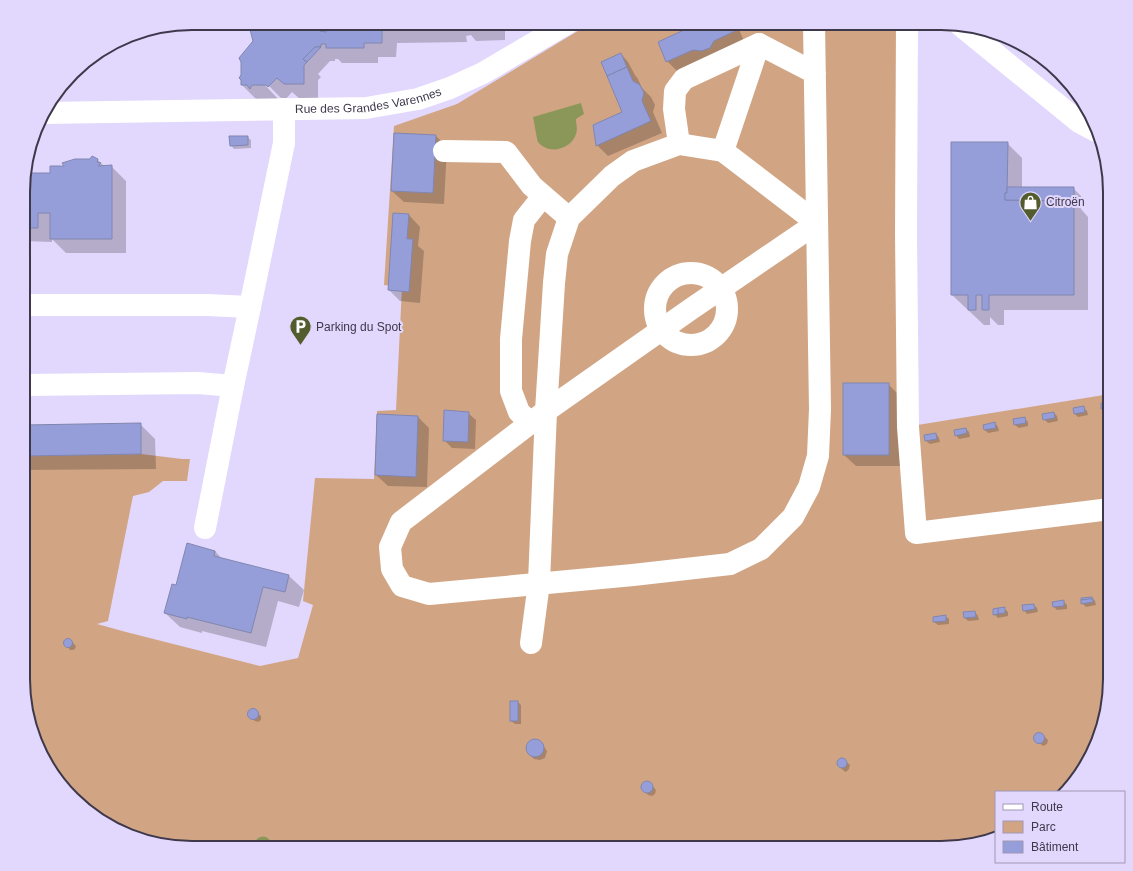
<svg xmlns="http://www.w3.org/2000/svg" width="1133" height="871" viewBox="0 0 1133 871" font-family="Helvetica,sans-serif">
<style>
.green{fill:#d1a584}
.water{fill:#8b9759}
.shadow{fill:#0003}
.lines{fill:none;stroke-linecap:round;stroke-linejoin:round}
.canal{stroke:#8b9759;stroke-width:17}
.building{fill:#969eda;stroke:#8086b0}
.minor{stroke:#fff;stroke-width:22}
.labels{text-anchor:middle;stroke-width:4;stroke-linejoin:round;paint-order:stroke}
.street-label{font-size:12px;fill:#3e384b;stroke:#e2d7fc}
.poi-label{font-size:12px;fill:#3e384b;stroke:#e2d7fc;text-anchor:start}
.rim{fill:none;stroke:#3e384b;stroke-width:2}
</style>
<rect width="100%" height="100%" fill="#e2d7fc"/>
<path class="green" d="M591,23H896L899,428L1110,394V690L1097,744L1068,790L1066,792H996V835L941,848H181L128,835L81,806L41,754L23,690L24,456L141,454L182,459H190L187,481H163L149,492L133,496L108,621L97,624L126,632L260,666L298,658L313,605L303,601L315,478L374,479L377,411L396,410L402,287L384,285L394,126L457,104Z"/>
<path class="water" d="M581,103L584,114L576,119C576,124 578,129 576,134C571,150 548,155 538,142C537,140 534,121 533,117Z"/>
<g class="shadow">
<path d="M317,23H335H331V26H349V23H505V40L476,41L471,35L466,36L467,42L397,43L396,57H378V63H342L338,59H335V61H330L318,74L321,77L318,80V99H300L292,92L284,101L266,83L264,84L279,100H257L242,85L300,27L322,28Z"/>
<path d="M702,23H736L745,43L678,72L667,61Z"/>
<path d="M621,54L628,62L635,75L638,79L642,88L651,97L655,105L653,112L662,133L608,156L597,145L624,112Z"/>
<path d="M436,136L447,147L444,204L404,202L392,191Z"/>
<path d="M247,137L251,140V148L234,149L231,145Z"/>
<path d="M1007,143L1022,158V188H1073L1081,196V209L1088,217V310H1004V325H998L990,317V325H984L952,295Z"/>
<path d="M98,160L105,167L111,166L126,181V253H66L52,239V242L24,241V171L27,174H51L66,166Z"/>
<path d="M409,215L420,227L418,246L424,251L420,303L400,301L389,290Z"/>
<path d="M888,384L899,395L900,466H856L844,455Z"/>
<path d="M1110,402V411L1106,412L1102,409Z"/>
<path d="M1083,407L1087,411L1088,415L1078,417L1075,414Z"/>
<path d="M468,413L476,420L475,449L452,448L444,440Z"/>
<path d="M1054,413L1057,416L1058,421L1048,423L1044,419Z"/>
<path d="M418,417L429,428L427,487L388,486L376,475Z"/>
<path d="M1024,418L1028,422V426L1019,428L1015,425Z"/>
<path d="M995,423L998,427L999,431L988,433L985,430L984,426Z"/>
<path d="M140,424L155,439L156,469L24,470V426Z"/>
<path d="M966,429L969,432L970,437L959,439L956,435Z"/>
<path d="M936,434L939,438L940,442L930,444L926,441Z"/>
<path d="M215,551L222,559L289,576L304,590L299,607L278,601L266,647L202,631V633L180,627L165,613L177,586Z"/>
<path d="M1092,598L1095,601L1096,605L1086,607L1082,603Z"/>
<path d="M1063,601L1067,605V609L1057,610L1054,607Z"/>
<path d="M1034,605L1037,608L1038,612L1027,614L1024,610Z"/>
<path d="M1004,608L1008,612V616L998,618L994,614Z"/>
<path d="M975,612L978,616L979,620L968,621L965,618Z"/>
<path d="M945,616L949,619V624L938,625L934,622V618Z"/>
<path d="M68,639L70,640L76,646L75,649L73,650H70L65,643V641Z"/>
<path d="M518,702L521,705V724H515L511,721Z"/>
<path d="M252,709L254,710L261,716V720L258,722L255,721L251,718L249,714L250,711Z"/>
<path d="M1039,733H1041L1048,740L1047,744L1043,746L1036,740L1035,736Z"/>
<path d="M533,740H536L543,745L547,751L545,758L540,760L534,759L530,755L527,749L528,744Z"/>
<path d="M838,760H844L850,765L849,769L846,772L844,771L837,764Z"/>
<path d="M646,783H650L656,790L655,794L652,796L648,795L642,788L643,784Z"/>
</g>
<g class="lines">
<path class="canal" d="M263,845L264,848"/>
</g>
<g class="building">
<path d="M252,23H287L295,30L300,26L306,24H312L320,26V31L326,32V25H348V23H452V28H382V43H364V48H326V44H321V47H315L303,59L307,62L304,65V84H284L277,78L268,87L266,85H252L250,89L247,85H241V80L239,78L241,75V62L239,58L253,41L249,26L252,25Z"/>
<path d="M287,23H297L300,26L295,30Z"/>
<path d="M320,23H326V32L320,31Z"/>
<rect x="460" y="23" width="31" height="3"/>
<path d="M699,23H731L735,31L714,41L710,48L701,51L693,50L666,62L658,42Z"/>
<path d="M315,47H321L307,62L303,59Z"/>
<path d="M621,53L627,67L607,76L601,62Z"/>
<path d="M627,67L633,81L640,85L644,93L642,101L651,121L596,146L593,125L622,112L607,76Z"/>
<path d="M394,133L436,135L433,193L391,191Z"/>
<path d="M229,136H248V145L230,146Z"/>
<path d="M951,142H1008L1007,193H1005V200L1074,201V295H989V310H982V295H976V310H968V295H951Z"/>
<path d="M92,156L98,159L97,162L101,163L98,166L112,165V239H50V213H38V228H24V173H50V166H64L62,163L75,159H90Z"/>
<path d="M1007,187H1074V201L1005,200V193H1007Z"/>
<path d="M393,213L409,214L407,239H413L409,292L388,290Z"/>
<rect x="843" y="383" width="46" height="72"/>
<path d="M1110,401V408L1101,409V403Z"/>
<path d="M1084,406L1085,412L1074,414L1073,408Z"/>
<path d="M444,410L469,412L468,442L443,441Z"/>
<path d="M1054,412L1055,418L1043,420L1042,414Z"/>
<path d="M377,414L418,416L416,477L375,475Z"/>
<path d="M1025,417L1026,423L1014,425L1013,419Z"/>
<path d="M995,422L996,428L984,430L983,425Z"/>
<path d="M141,423V454L24,456V425Z"/>
<path d="M966,428L967,433L955,436L954,430Z"/>
<path d="M936,433L937,439L925,441L924,435Z"/>
<path d="M187,543L215,551L214,556L289,575L285,592L263,587L251,633L187,617V619L164,613L172,584L176,585Z"/>
<path d="M1092,597L1093,599L1081,600V598Z"/>
<path d="M1088,599H1093V602L1081,604V600Z"/>
<path d="M1064,600V606L1053,607L1052,602Z"/>
<path d="M1034,604L1035,609L1023,611L1022,605Z"/>
<path d="M1005,607V613L998,614V608Z"/>
<path d="M998,608V614L993,615V609Z"/>
<path d="M975,611L976,617L964,618L963,612Z"/>
<path d="M946,615V621L933,622V617Z"/>
<circle cx="68" cy="643" r="4.5"/>
<rect x="510" y="701" width="8" height="20"/>
<circle cx="253" cy="714" r="5.5"/>
<circle cx="1039" cy="738" r="5.5"/>
<circle cx="535" cy="748" r="9"/>
<circle cx="842" cy="763" r="5"/>
<circle cx="647" cy="787" r="6"/>
</g>
<g class="lines">
<g class="minor">
<path d="M814,23L820,409L818,456L809,487L793,517L761,549L730,564L633,575L429,594L402,586L392,569L390,547L401,522L546,411L554,283L557,254L569,218L612,176L633,161L679,144L723,151L759,44L815,73"/>
<path d="M907,23L906,234L908,427L916,533L1110,509"/>
<path d="M960,25L1079,122L1096,131"/>
<path id="s1" d="M44,113L366,108L418,99L450,88L483,73L568,23"/>
<path d="M679,144L674,109L675,91L684,79L759,44"/>
<path d="M444,151L506,152L532,186L569,218"/>
<circle cx="691" cy="309" r="36"/>
<path d="M24,305H207L250,307L233,386"/>
<path d="M250,307L284,143V109"/>
<path d="M24,385L198,383L233,386L205,528"/>
<path d="M531,423L519,412L511,391V339L520,241L524,220L543,196"/>
<path d="M531,643L539,583L546,411L691,309L817,223L723,151"/>
</g>
</g>
<defs>
<symbol id="shop-pin" viewBox="-11 -11 22 30"><path d="M0 17L-7.5 6A9.5 9.5 0 1 1 7.5 6Z" fill="#535c2c" stroke="#e2d7fc"/><path d="M-5-2.5h2.3a2.7 3.5 0 0 1 5.4 0H5L5.5 6h-11ZM-1.5-2.5h3a1.5 2.3 0 0 0-3 0Z" fill="#fff"/></symbol>
<symbol id="parking-pin" viewBox="-11 -11 22 30"><path d="M0 17L-7.5 6A9.5 9.5 0 1 1 7.5 6Z" fill="#535c2c" stroke="#e2d7fc"/><path d="M-3.5-5.5H1a3.5 3.5 0 0 1 0 7H-1V5.5H-3.5ZM-1-3.4V-.6H.8a1.4 1.4 0 0 0 0-2.8Z" fill="#fff"/></symbol>
</defs>
<g fill-rule="evenodd">
<use href="#shop-pin" x="1018" y="190" width="25" height="34"/>
<use href="#parking-pin" x="288" y="314" width="25" height="34"/>
</g>
<g class="labels">
<g class="street-label">
<text dy="4" stroke="none"><textPath href="#s1" startOffset="325">Rue des Grandes Varennes</textPath></text>
</g>
<g class="poi-label">
<text x="1046" y="206">Citroën</text>
<text x="316" y="331">Parking du Spot</text>
</g>
</g>
<path d="M0 0H1133V871H0ZM192 30H941A162 162 0 0 1 1103 192V679A162 162 0 0 1 941 841H192A162 162 0 0 1 30 679V192A162 162 0 0 1 192 30Z" fill="#e2d7fc" fill-rule="evenodd"/>
<path class="rim" d="M192 30H941A162 162 0 0 1 1103 192V679A162 162 0 0 1 941 841H192A162 162 0 0 1 30 679V192A162 162 0 0 1 192 30Z"/>
<rect x="995" y="791" width="130" height="72" fill="#e2d7fc" stroke="#a097b5"/>
<rect x="1003" y="804" width="20" height="6" fill="#ffffff" stroke="#a097b5"/>
<text x="1031" y="811" font-size="12" fill="#3e384b">Route</text>
<rect x="1003" y="821" width="20" height="12" fill="#d1a584" stroke="#a097b5"/>
<text x="1031" y="831" font-size="12" fill="#3e384b">Parc</text>
<rect x="1003" y="841" width="20" height="12" fill="#969eda" stroke="#a097b5"/>
<text x="1031" y="851" font-size="12" fill="#3e384b">Bâtiment</text>
</svg>
